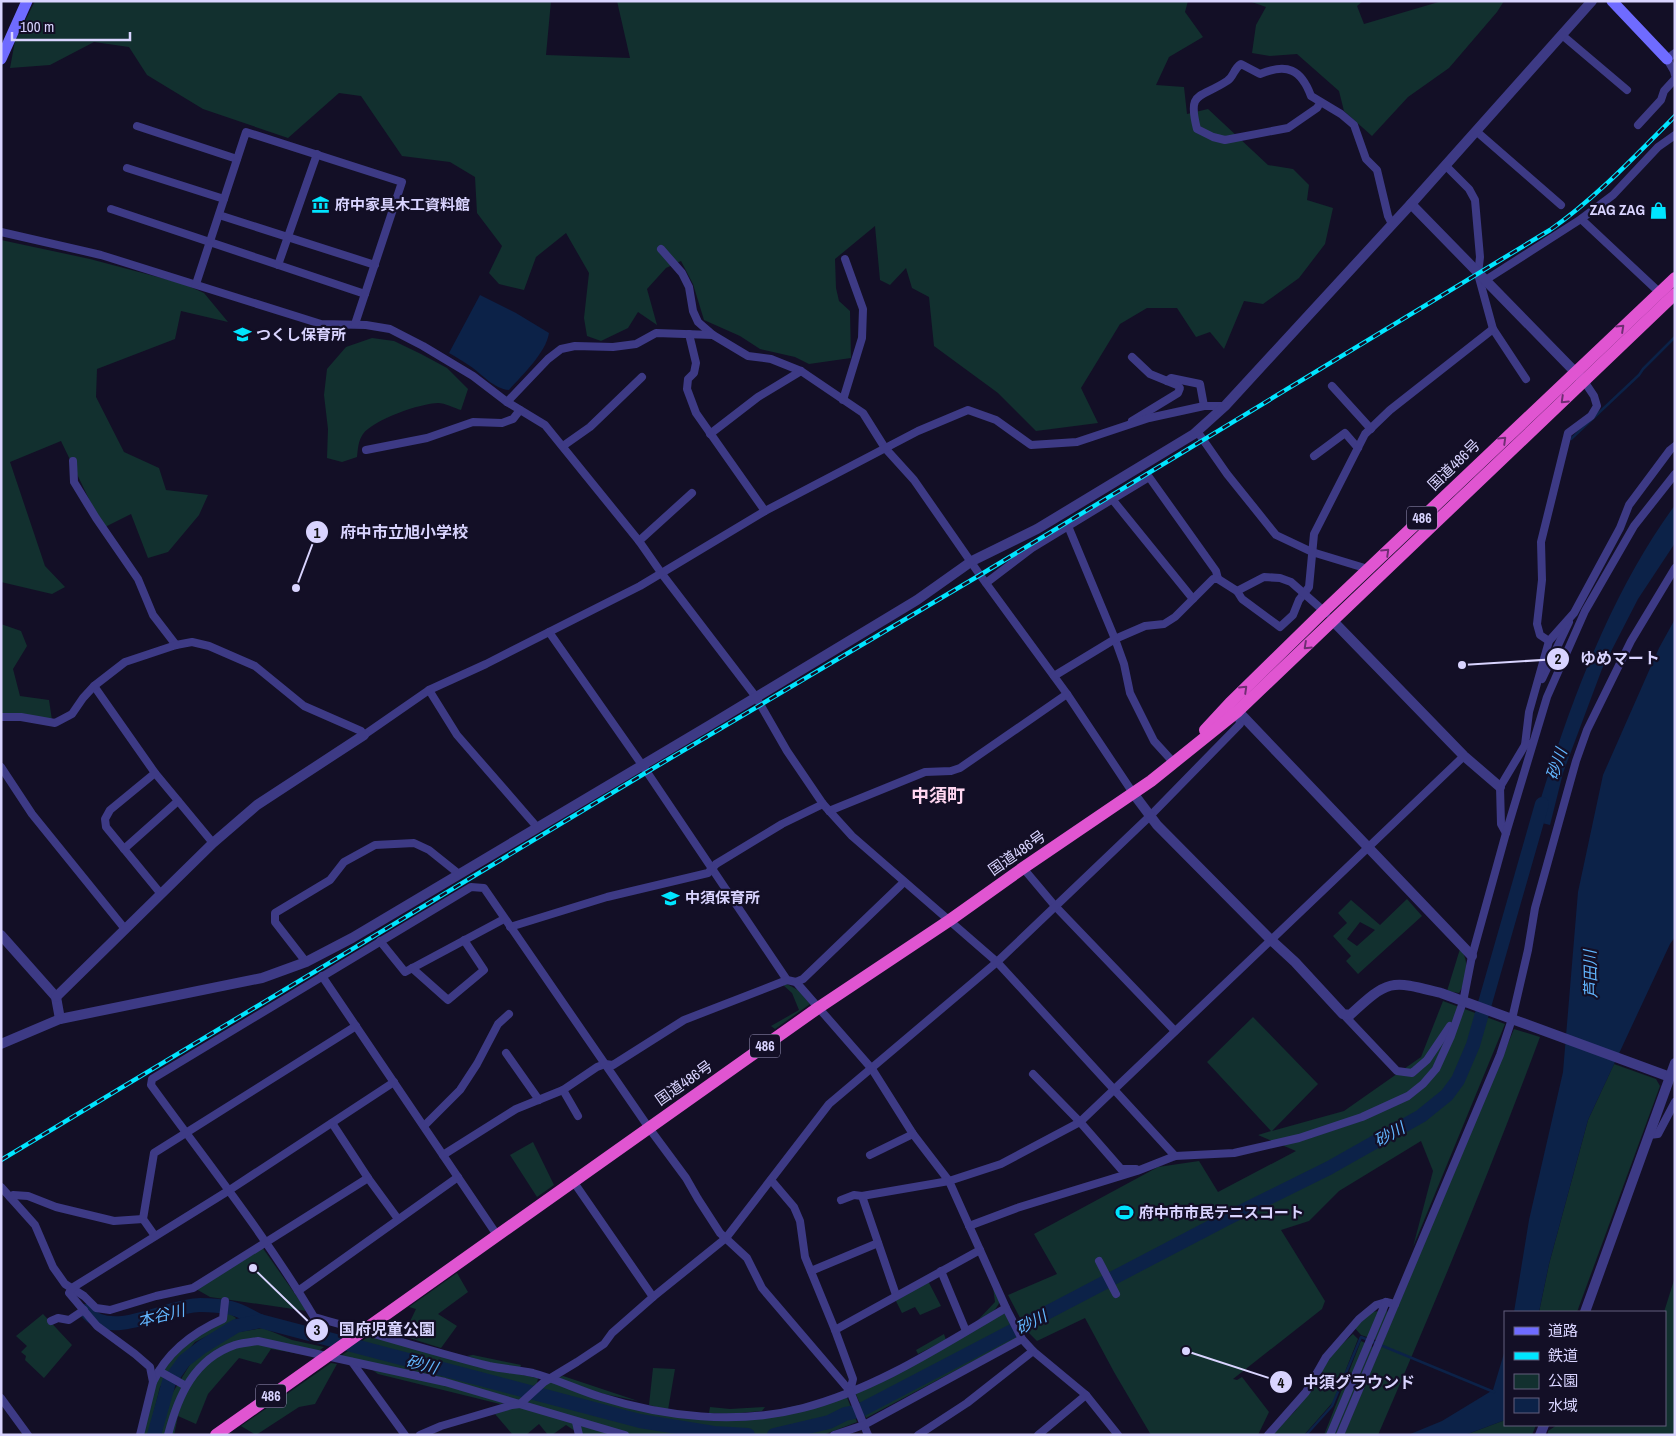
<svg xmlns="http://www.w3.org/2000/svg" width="1676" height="1436" viewBox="0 0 1676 1436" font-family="'Archivo Narrow','Noto Sans JP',sans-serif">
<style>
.green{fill:#12302f;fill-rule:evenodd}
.water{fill:#0c2248}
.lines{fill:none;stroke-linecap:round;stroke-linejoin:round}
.stream{stroke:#0c2248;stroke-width:2.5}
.river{stroke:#0c2248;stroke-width:14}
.minor{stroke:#3d3a85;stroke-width:8}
.tertiary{stroke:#3d3a85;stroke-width:10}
.secondary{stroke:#6f6bff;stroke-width:11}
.trunk{stroke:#e055d1;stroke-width:12}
.rail-casing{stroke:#00e5ff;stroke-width:4.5}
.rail{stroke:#130f26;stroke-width:2.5;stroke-dasharray:8;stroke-linecap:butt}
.oneway{stroke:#6f2e73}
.labels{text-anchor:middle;stroke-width:4.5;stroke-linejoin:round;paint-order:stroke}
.shield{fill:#130f26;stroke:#9e99be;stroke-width:1}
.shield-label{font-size:14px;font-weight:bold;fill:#d9d4ff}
.poi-label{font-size:15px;font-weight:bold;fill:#d9d4ff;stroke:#130f26;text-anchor:start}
.street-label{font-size:15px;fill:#d9d4ff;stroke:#130f26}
.water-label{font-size:16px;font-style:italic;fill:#62b6ff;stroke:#130f26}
.quarter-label{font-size:18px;font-weight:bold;fill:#ffd6f0;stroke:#130f26}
.leader{fill:none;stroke:#d9d4ff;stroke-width:2}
.callout-dot{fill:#d9d4ff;stroke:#130f26;stroke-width:2}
.mark-label{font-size:15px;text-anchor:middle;font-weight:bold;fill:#111}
.callout-label{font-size:16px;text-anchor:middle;font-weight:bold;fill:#d9d4ff;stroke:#130f26;stroke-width:4.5;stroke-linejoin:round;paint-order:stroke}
</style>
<rect width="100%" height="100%" fill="#130f26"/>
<g class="green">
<path d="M35,1H551L546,55L630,58L617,1H1188L1185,12L1203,37L1169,57L1156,85L1184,87L1187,114L1208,109L1268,165L1293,169L1309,185L1307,200L1333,208L1325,244L1299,278L1263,304L1244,301L1224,349L1210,332L1196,337L1177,308H1147L1120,324L1081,388L1098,423L1036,431L998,393L934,346L929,297L912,288L906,268L890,285L880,280L875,226L835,259L836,288L839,301L850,311L851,358L809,364L795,357L760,349L740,336L704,320L693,284L681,261L666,268L647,289L657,325L638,312L628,328L601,341L587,336L584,318L589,273L566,233L536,257L524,290L499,284L489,273L502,246L477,213L475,177L450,162L402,156L361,96L339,93L288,138L203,109L147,75L129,47L94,42L50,65L10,68L15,41Z"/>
<path d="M1249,1H1363L1357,6L1364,24L1442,1H1504L1497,12L1449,68L1408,97L1372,136L1344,111L1339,91L1297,54L1270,56L1252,53L1256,25L1266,7Z"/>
<path d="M1,240L90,259L184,284L204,293L228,322L181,311L175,339L97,369L96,397L124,452L159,468L166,490L208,495L199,515L168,552L148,558L131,514L103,528L61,441L10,462L45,566L65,587L52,594L1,582Z"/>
<path d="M372,338L394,341L421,354L447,368L468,389L461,410C454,408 445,403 438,403C421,403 373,420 363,434C358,441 358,449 357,457L342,462L327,458L328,429L324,395L327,369L346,347Z"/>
<path d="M1,624L21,631L27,646L13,669L20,696L49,700L52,720L1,714Z"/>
<path d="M1407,899L1422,916L1358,974L1346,961L1351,956L1333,936L1347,923L1338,913L1351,900L1380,925ZM1360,922L1375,930L1357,946L1347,939Z"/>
<path d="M1460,949C1470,959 1467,982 1459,993L1447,991Z"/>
<path d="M785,983L798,990L810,1004L775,1029L771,1026L799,1010L792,993L782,984Z"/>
<path d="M1443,1001L1505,1024L1413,1247L1433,1171L1421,1141L1339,1191L1309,1221L1281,1230L1325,1301L1322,1309L1233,1379L1237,1380L1242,1377L1269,1412L1258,1435H1151L1114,1372L1085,1318L1037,1341L1027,1331L1008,1295L1057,1274L1034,1234L1158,1167L1199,1161L1218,1192L1296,1151L1258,1135L1271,1131L1207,1062L1253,1017L1318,1084L1272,1131L1344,1111L1421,1057Z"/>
<path d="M1514,1029L1540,1037C1490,1171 1435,1303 1378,1435H1344Z"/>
<path d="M1614,1064L1656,1079L1660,1086L1577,1312H1539L1549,1264L1588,1120Z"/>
<path d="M533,1142L554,1185L537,1197L510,1155Z"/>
<path d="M262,1247L307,1311L210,1297L196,1289Z"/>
<path d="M457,1273L468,1292L438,1314L457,1326L441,1348L403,1336L416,1309L409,1307Z"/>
<path d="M1675,1277V1435H1548V1431L1557,1425H1665L1664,1312Z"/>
<path d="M928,1281L941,1306L920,1315L915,1307L902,1313L895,1299Z"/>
<path d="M993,1287L1000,1301C996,1312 987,1316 977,1321L995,1302Z"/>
<path d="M1387,1310L1388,1314L1376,1340L1361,1335L1354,1327L1372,1312Z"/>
<path d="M227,1312L236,1318L233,1323L195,1342L169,1373L163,1370L187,1342Z"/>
<path d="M1004,1312L1017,1338L866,1418L855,1392Z"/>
<path d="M43,1314L72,1345L44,1378L25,1360L26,1356L21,1352L27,1346L16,1336Z"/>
<path d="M263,1328L292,1340L324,1347L312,1356L271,1349L261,1364L239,1358L208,1394L196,1424L178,1416L174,1435H161L170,1397L194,1358L233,1333Z"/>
<path d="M944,1334L946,1340L918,1354L916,1350Z"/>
<path d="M1353,1334L1358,1339L1333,1402L1304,1435H1272L1296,1410L1329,1356Z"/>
<path d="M369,1336L479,1366L538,1378L537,1383L518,1401L444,1378L338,1358Z"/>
<path d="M1361,1341L1373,1347L1336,1435H1324Z"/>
<path d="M473,1355L521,1365L520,1368L493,1364L467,1356Z"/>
<path d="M331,1363L337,1364L315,1404L299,1407L256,1435L241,1426Z"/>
<path d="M370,1368L444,1385L507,1403L500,1404L378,1374Z"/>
<path d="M653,1368L675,1369L668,1410L649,1405Z"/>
<path d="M159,1375L166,1378L160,1387L148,1435H142L156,1383Z"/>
<path d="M563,1376L638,1401L604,1394L555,1378Z"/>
<path d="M550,1381L651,1413L726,1421L846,1395L857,1422L823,1435H586L575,1431L566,1425L552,1435H548L539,1424L526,1435H513L495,1414L512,1408Z"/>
<path d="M710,1407L730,1409L765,1407L762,1411L729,1414L709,1413Z"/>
<path d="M1505,1420V1425H1536L1532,1435H1465Z"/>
</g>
<g class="water">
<path d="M480,295L516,313L549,333C546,353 522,375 509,390C494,389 482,374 470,366C463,361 456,357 449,353Z"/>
<path d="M1675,505V543L1638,599L1602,669L1563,773L1550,825L1534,821C1566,714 1608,596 1675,505Z"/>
<path d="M1675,619V937L1670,944L1588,1120L1549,1264L1539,1312H1514L1529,1220L1563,1072L1578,892L1603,775L1659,648Z"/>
<path d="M1505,1350V1420L1465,1435H1408L1442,1421L1493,1390Z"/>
</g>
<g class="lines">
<g class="stream">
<path d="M1571,439L1639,375L1643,369L1675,337"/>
<path d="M1306,1435L1332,1406L1361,1337L1494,1392"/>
</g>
<g class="river">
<path d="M86,1311C110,1342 167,1305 200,1305C210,1305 222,1306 231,1308C241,1310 251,1317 260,1321"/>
<path d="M154,1435L169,1382L184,1361L202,1347L236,1326L260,1321L640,1421L714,1433L748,1435"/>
<path d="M774,1435L829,1422L845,1414L859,1411L1224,1220L1329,1168L1421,1116L1447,1095L1458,1080L1473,1045L1542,804"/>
</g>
<g class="minor">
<path d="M1562,35L1627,90"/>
<path d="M1675,53L1667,59L1674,71L1675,75"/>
<path d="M1320,103L1317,108L1288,128L1225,140L1213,137L1197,129C1187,90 1200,99 1227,81C1234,77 1233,69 1241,64L1260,74C1287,63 1301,69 1311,96L1341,114L1354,125L1366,159L1377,170L1388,216L1392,224"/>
<path d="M1638,125L1661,100L1664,91L1675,79"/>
<path d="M137,126L237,159"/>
<path d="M1476,131L1561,205"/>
<path d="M1445,165L1469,189L1475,200L1480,257L1478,274L1493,329L1526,379"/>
<path d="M127,168L224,199"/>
<path d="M111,209L365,294"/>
<path d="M219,215L375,265"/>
<path d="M1581,219L1659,292"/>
<path d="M1,232L101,255L321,324L366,325L390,329L423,346L473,376L507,402L545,425L639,541L662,574L756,697L787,751L823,804L852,836L997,962L1175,1156"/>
<path d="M661,249L682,273L689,287L693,311L698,322L713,335"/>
<path d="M278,265L317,154"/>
<path d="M1484,281L1581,219L1613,195L1658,147L1675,135"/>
<path d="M196,284L246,132L402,182L355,324"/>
<path d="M689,334L696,363L694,373L688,379L687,389L696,413L765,511"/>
<path d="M1167,381L1171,378L1200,384L1204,406"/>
<path d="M1332,386L1371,429"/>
<path d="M843,400L862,338L863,309L845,259"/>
<path d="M507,402L548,359L561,349L575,346L613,347L636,344L656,333L713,335L748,356L771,359L801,371L863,413L885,448L914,480L980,575L1067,694L1133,793"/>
<path d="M1132,421L1178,393L1180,388L1177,385L1150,374L1132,357"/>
<path d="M1197,431L1227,474L1276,535L1312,552L1368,569"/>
<path d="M710,434L758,397L801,371"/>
<path d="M563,446L590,427L642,377"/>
<path d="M366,450L427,438L473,422L502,423L513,419L520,410"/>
<path d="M1314,456L1345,433L1358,448"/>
<path d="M73,461L74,482L96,518L138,579L153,615L176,645"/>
<path d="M1112,499L1193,599"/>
<path d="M1068,526L1115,639L1124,664L1130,693L1154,741L1174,763"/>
<path d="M639,541L692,493"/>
<path d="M986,583L1032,548L1149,477L1216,571L1218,579"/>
<path d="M1237,591L1242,599L1280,627L1293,615L1299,600L1309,587L1314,534L1365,434L1390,410L1493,329"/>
<path d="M549,632L647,772L787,980L796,982L872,1069L913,1134L949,1181L1006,1308L1022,1339L1033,1351L1086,1395L1118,1435"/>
<path d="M1549,641L1540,635L1537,624L1542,580L1541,542L1568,433L1591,416L1597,406L1594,396L1584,381"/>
<path d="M1054,676L1115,639L1145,626L1164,624L1175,617L1213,579H1218L1237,591L1264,577L1280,578L1291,582L1326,613"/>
<path d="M1542,679L1569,622"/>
<path d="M94,686L155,773L213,843"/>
<path d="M429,690L457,735L537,827"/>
<path d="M1,717H21L55,723L72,714L83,698L94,686L125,662L176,645L192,642L209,646L255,666L304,706L361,731L364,735L429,690L486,664L640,586L765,511L918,431L968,410L996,420L1031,445L1077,442L1149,418L1204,406H1225"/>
<path d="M1525,745L1529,712L1549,641L1574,613L1620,528L1629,505L1670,450L1675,446"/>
<path d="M1,767L32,814L125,929"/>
<path d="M155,773L110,810L105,819L106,827L161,894"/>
<path d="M829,811L925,772L951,771L960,768L1067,694"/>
<path d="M1506,833L1501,824L1500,787L1525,745L1529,744"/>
<path d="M124,849L178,801"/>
<path d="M1023,868L1055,906L1175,1031"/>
<path d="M510,927L607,897L708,873L716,864L782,824L823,804"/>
<path d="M380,941L405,972L504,919"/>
<path d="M306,962L275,922V913L330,880L344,862L375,845L414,843L429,850L459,874"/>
<path d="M412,968L448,1000L484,970L464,940"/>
<path d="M322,976L497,1235"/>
<path d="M796,982L803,979L904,882"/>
<path d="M1343,1014L1397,1071L1412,1073L1427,1060L1450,1026"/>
<path d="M506,1053L539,1100"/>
<path d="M1033,1074L1080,1122L1121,1169H1136"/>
<path d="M563,1090L578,1116"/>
<path d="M332,1123L368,1178L398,1219"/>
<path d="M424,1126L460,1090L477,1064L498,1024L509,1014"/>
<path d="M1649,1135L1658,1134L1675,1102"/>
<path d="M443,1155L516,1109L563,1090L597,1067L605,1064L613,1065L684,1020L787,980"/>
<path d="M870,1155L913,1134"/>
<path d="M771,1180L794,1207L800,1221L805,1257L835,1330L853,1379L850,1391L762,1288L747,1258L720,1233L698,1199L686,1178L649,1128L484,888L471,887L152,1079L151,1085C206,1161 266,1236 314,1317C372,1333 430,1351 489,1366C503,1369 519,1370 533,1373C556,1379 578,1390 601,1397C665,1417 737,1425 803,1408C876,1389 941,1346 1006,1308"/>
<path d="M573,1181L653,1297"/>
<path d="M1,1187L35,1225L53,1267L65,1284L84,1296L96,1308L110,1310L156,1296L193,1288L368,1178"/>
<path d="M862,1196L896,1295"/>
<path d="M10,1197L13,1195L28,1196L56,1207L114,1221L143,1219"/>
<path d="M841,1200L854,1195L862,1196L949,1181L1001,1164L1080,1122L1464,756"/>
<path d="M969,1226L1017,1208L1137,1171L1175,1156L1234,1153L1299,1138L1362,1117L1408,1096L1423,1084L1436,1069L1451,1036L1463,1002L1472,956L1506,833L1547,697L1585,611L1634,526L1675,474"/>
<path d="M155,1236L143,1219L154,1153L356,1026"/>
<path d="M1099,1261L1116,1294"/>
<path d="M811,1271L878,1243"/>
<path d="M941,1271L966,1331"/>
<path d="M298,1291L458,1177"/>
<path d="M51,1321L58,1318L69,1320L84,1310"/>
<path d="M835,1330L980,1250"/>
<path d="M352,1362L405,1435"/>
<path d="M159,1371L186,1386"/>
<path d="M153,1382C167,1352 194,1332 223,1319L225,1301"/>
<path d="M850,1391L868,1435"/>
<path d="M1,1398L28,1435"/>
<path d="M576,1422L579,1435"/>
<path d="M140,1435L153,1382L150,1367L135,1354L97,1326L69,1293L72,1288L228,1191L394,1082"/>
<path d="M168,1435C178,1396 194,1359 235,1345C242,1343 251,1342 258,1341L445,1382L625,1435"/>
<path d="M420,1435L441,1426L512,1405L520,1404L544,1382L577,1362L604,1344L612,1333L653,1297L726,1238L829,1104L997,962L1150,816L1240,724L1238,711"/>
<path d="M834,1435L864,1425L1022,1339"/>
<path d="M918,1435L967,1403L1033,1351"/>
<path d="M1038,1435L1086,1395"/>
<path d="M1268,1435L1306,1392L1326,1357L1359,1319L1376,1305L1386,1302L1395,1304"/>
<path d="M1330,1435L1386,1302"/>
<path d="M1340,1435L1500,1055L1512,1019L1528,950L1535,908L1576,761L1587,730L1631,641L1675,568"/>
</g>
<g class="tertiary">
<path d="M1411,204L1580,377"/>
<path d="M1333,621L1464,756L1500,787"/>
<path d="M1234,707L1472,956"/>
<path d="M1133,793L1157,825L1271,940L1295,962L1343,1014L1350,1015C1389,979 1390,980 1441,993L1670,1077"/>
<path d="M1,935L56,997L60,1019"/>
<path d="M56,997L213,843L257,805L364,735"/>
<path d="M1,1044L60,1019L262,978L306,962L352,938L710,725L917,600L972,561L1037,529L1194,434L1225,406L1411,204L1592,1"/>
<path d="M1585,1312L1675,1063"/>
<path d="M1540,1435L1544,1425"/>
</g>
<g class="secondary">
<path d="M1612,1L1667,59"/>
<path d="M1,59L27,1"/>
</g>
<g class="trunk">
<path d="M1205,730L1230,703L1324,611L1675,278"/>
<path d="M216,1435L818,1008L950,920L1023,868L1151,781L1238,711L1675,294"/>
</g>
<defs>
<path id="rail" d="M1,1160L647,772L980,575L1550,230C1596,198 1635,156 1675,116"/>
</defs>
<use href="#rail" class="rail-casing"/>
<use href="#rail" class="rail"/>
</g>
<defs><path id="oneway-chevron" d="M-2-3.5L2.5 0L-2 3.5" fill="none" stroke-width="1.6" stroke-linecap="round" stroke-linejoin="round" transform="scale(1.25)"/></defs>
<g class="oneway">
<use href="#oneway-chevron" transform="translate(1621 328) rotate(-43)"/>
<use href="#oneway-chevron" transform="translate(1564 400) rotate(136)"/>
<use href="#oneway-chevron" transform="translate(1503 440) rotate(-44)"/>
<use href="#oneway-chevron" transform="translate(1386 552) rotate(-44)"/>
<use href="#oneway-chevron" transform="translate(1307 646) rotate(137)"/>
<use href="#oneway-chevron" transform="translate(1244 689) rotate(-44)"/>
</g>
<defs>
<symbol id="museum-bare" viewBox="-9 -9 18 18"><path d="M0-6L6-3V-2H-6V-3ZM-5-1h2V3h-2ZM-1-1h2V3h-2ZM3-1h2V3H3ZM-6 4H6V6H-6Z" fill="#00e5ff" stroke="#130f26" stroke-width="2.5" paint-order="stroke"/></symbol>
<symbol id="shop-bare" viewBox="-9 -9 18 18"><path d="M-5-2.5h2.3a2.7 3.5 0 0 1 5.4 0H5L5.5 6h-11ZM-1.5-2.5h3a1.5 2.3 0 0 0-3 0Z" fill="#00e5ff" stroke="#130f26" stroke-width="2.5" paint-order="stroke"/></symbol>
<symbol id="school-bare" viewBox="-9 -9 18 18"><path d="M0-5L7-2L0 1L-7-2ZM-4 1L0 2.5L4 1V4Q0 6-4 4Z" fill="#00e5ff" stroke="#130f26" stroke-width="2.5" paint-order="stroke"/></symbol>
<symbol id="stadium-bare" viewBox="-9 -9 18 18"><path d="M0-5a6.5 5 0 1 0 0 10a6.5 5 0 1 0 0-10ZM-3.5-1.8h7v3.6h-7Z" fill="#00e5ff" stroke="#130f26" stroke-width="2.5" paint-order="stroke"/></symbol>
</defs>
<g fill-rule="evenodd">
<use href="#museum-bare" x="308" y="192" width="25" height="25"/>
<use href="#shop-bare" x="1646" y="198" width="25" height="25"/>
<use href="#school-bare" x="230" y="322" width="25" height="25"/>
<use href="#school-bare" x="658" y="886" width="25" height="25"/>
<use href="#stadium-bare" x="1112" y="1200" width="25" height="25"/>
</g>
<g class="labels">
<g class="shield">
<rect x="1407" y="506.5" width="30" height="23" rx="4"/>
<rect x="750" y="1034.5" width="30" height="23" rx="4"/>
<rect x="256" y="1384.5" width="30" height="23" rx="4"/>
</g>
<g class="shield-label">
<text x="1422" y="523">486</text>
<text x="765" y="1051">486</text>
<text x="271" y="1401">486</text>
</g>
<g class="poi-label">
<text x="335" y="210">府中家具木工資料館</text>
<text x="1645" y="215" text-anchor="end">ZAG ZAG</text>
<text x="256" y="340">つくし保育所</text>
<text x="685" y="903">中須保育所</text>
<text x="1139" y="1218">府中市市民テニスコート</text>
</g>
<g class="street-label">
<text transform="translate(1454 465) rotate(-44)" y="5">国道486号</text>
<text transform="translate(1017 853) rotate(-35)" y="5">国道486号</text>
<text transform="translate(684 1083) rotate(-35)" y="5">国道486号</text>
</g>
<g class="water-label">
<text transform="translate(1556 764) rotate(-71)" y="6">砂川</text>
<text transform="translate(1590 974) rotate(-91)" y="6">芦田川</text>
<text transform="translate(1389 1134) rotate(-29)" y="6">砂川</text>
<text transform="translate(161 1315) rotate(-14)" y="6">本谷川</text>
<text transform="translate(1031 1322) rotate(-27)" y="6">砂川</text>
<text transform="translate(422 1364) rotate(15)" y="6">砂川</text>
</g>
<g class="quarter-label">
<text x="938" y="802">中須町</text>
</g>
</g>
<path class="leader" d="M296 588L317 532M1462 665L1558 659M253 1268L317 1330M1186 1351L1281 1382"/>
<g class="callout-dot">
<circle cx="296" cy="588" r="5"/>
<circle cx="1462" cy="665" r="5"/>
<circle cx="253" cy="1268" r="5"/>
<circle cx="1186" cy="1351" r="5"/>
<circle cx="317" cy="532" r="12"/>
<circle cx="1558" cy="659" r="12"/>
<circle cx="317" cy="1330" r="12"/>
<circle cx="1281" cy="1382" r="12"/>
</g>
<g class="mark-label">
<text x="317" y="538">1</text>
<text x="1558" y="664">2</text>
<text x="317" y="1335">3</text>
<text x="1281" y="1388">4</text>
</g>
<g class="callout-label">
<text x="404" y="538">府中市立旭小学校</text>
<text x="1620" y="664">ゆめマート</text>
<text x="387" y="1335">国府児童公園</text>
<text x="1359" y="1388">中須グラウンド</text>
</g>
<rect width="1676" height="1436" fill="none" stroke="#d9d4ff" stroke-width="5"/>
<rect x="1504" y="1311" width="162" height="115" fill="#130f26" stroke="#625e7d"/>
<rect x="1514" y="1327" width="25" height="8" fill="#6f6bff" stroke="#625e7d"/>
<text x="1548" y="1336" font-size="15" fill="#d9d4ff">道路</text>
<rect x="1514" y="1352" width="25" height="8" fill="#00e5ff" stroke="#625e7d"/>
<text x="1548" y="1361" font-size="15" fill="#d9d4ff">鉄道</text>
<rect x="1514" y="1374" width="25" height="15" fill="#12302f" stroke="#625e7d"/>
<text x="1548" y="1386" font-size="15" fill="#d9d4ff">公園</text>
<rect x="1514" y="1398" width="25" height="15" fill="#0c2248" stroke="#625e7d"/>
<text x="1548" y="1411" font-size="15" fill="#d9d4ff">水域</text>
<path d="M12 32v8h118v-8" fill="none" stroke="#d9d4ff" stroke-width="2.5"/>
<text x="20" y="32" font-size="15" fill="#d9d4ff" stroke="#130f26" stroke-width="4" paint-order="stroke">100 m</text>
</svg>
